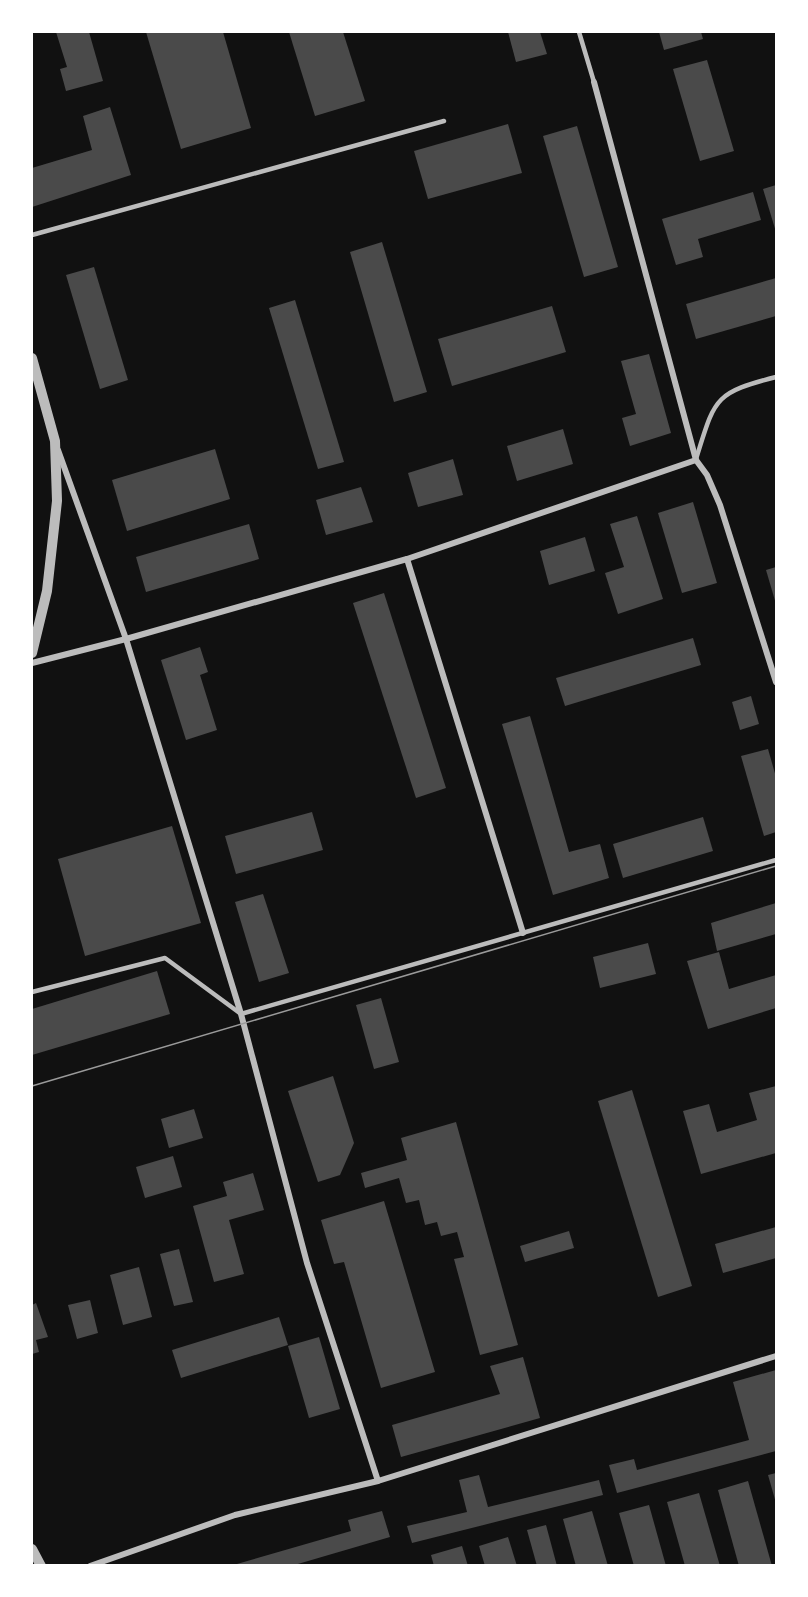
<svg xmlns="http://www.w3.org/2000/svg" width="808" height="1597" viewBox="0 0 808 1597" font-family="Ubuntu,sans-serif">
<style>
.building{fill:#4a4a4a}
.lines{fill:none;stroke-linecap:round;stroke-linejoin:round}
.service{stroke:#bcbcbc;stroke-width:4.5}
.minor{stroke:#bcbcbc;stroke-width:6}
.tertiary{stroke:#bcbcbc;stroke-width:10}
.tram{stroke:#9a9a9a;stroke-width:1.5}
</style>
<rect width="100%" height="100%" fill="#111"/>
<g class="building">
<path d="M56,32H89L103,81L66,91L60,69L67,67Z"/>
<path d="M146,32H223L251,128L181,149Z"/>
<path d="M289,32H343L365,101L315,116Z"/>
<path d="M508,32H540L547,54L516,62Z"/>
<path d="M659,32H701L703,39L664,50Z"/>
<path d="M707,60L734,151L700,161L673,69Z"/>
<path d="M110,107L131,175L32,207V168L92,150L83,116Z"/>
<path d="M508,124L522,173L428,199L414,151Z"/>
<path d="M577,126L618,267L584,277L543,136Z"/>
<path d="M776,185V232L763,189Z"/>
<path d="M753,192L761,220L698,239L703,257L676,265L662,219Z"/>
<path d="M382,242L427,392L394,402L350,252Z"/>
<path d="M94,267L128,380L100,389L66,275Z"/>
<path d="M776,278V316L696,339L686,304Z"/>
<path d="M295,300L344,462L318,469L269,308Z"/>
<path d="M552,306L566,352L452,386L438,339Z"/>
<path d="M649,354L671,433L630,446L622,418L636,414L621,361Z"/>
<path d="M563,429L573,464L517,481L507,446Z"/>
<path d="M215,449L230,499L127,531L112,480Z"/>
<path d="M453,459L463,495L418,507L408,473Z"/>
<path d="M361,487L373,522L326,535L316,500Z"/>
<path d="M693,502L717,583L682,593L658,513Z"/>
<path d="M637,516L663,599L618,614L605,573L624,567L610,524Z"/>
<path d="M249,524L259,559L146,592L136,557Z"/>
<path d="M585,537L595,571L549,585L540,551Z"/>
<path d="M776,567V604L766,570Z"/>
<path d="M384,593L446,788L416,798L353,603Z"/>
<path d="M693,638L701,665L565,706L556,678Z"/>
<path d="M200,647L208,672L200,675L217,730L186,740L161,660Z"/>
<path d="M751,696L759,724L740,730L732,702Z"/>
<path d="M530,716L569,852L600,844L609,878L553,895L502,724Z"/>
<path d="M768,749L776,777V832L764,836L741,756Z"/>
<path d="M312,812L323,850L236,874L225,836Z"/>
<path d="M703,817L713,851L623,878L613,844Z"/>
<path d="M172,826L201,923L85,956L58,859Z"/>
<path d="M263,894L289,973L259,982L235,902Z"/>
<path d="M776,903V934L717,951L711,923Z"/>
<path d="M648,943L656,974L600,988L593,957Z"/>
<path d="M719,952L729,989L776,975V1008L708,1029L687,961Z"/>
<path d="M157,971L170,1014L32,1055V1009Z"/>
<path d="M381,998L399,1062L374,1069L356,1005Z"/>
<path d="M333,1076L354,1143L340,1175L318,1182L288,1091Z"/>
<path d="M776,1086V1153L701,1174L683,1111L709,1104L717,1132L757,1120L749,1093Z"/>
<path d="M632,1090L692,1286L658,1297L598,1101Z"/>
<path d="M194,1109L203,1138L169,1148L161,1119Z"/>
<path d="M456,1122L518,1345L480,1355L454,1259L464,1257L457,1232L441,1236L437,1222L425,1225L419,1200L406,1203L399,1178L365,1188L361,1173L407,1160L401,1138Z"/>
<path d="M173,1156L182,1187L145,1198L136,1167Z"/>
<path d="M253,1173L264,1210L229,1220L244,1274L214,1282L193,1206L227,1196L223,1182Z"/>
<path d="M384,1201L435,1372L381,1388L344,1262L334,1264L321,1220Z"/>
<path d="M776,1227V1258L723,1273L715,1244Z"/>
<path d="M569,1231L574,1248L525,1262L520,1246Z"/>
<path d="M179,1249L193,1302L174,1306L160,1254Z"/>
<path d="M139,1267L152,1317L123,1325L110,1275Z"/>
<path d="M90,1300L98,1333L77,1339L68,1305Z"/>
<path d="M36,1303L48,1337L36,1340L39,1352L32,1354V1305Z"/>
<path d="M279,1317L288,1345L181,1378L172,1350Z"/>
<path d="M319,1337L340,1409L309,1418L288,1346Z"/>
<path d="M523,1357L540,1418L401,1457L392,1425L500,1394L490,1366Z"/>
<path d="M776,1370V1451L617,1493L609,1465L634,1459L637,1470L749,1440L733,1382Z"/>
<path d="M776,1473V1503L768,1475Z"/>
<path d="M479,1475L488,1507L599,1480L603,1495L412,1543L407,1526L467,1512L459,1480Z"/>
<path d="M748,1481L772,1566H739L718,1490Z"/>
<path d="M699,1493L720,1566H685L667,1502Z"/>
<path d="M649,1505L666,1566H634L619,1513Z"/>
<path d="M382,1511L390,1537L291,1566H230L351,1531L348,1520Z"/>
<path d="M592,1511L608,1566H576L563,1519Z"/>
<path d="M546,1525L557,1566H537L527,1530Z"/>
<path d="M508,1537L517,1566H485L479,1546Z"/>
<path d="M462,1546L468,1566H434L431,1555Z"/>
</g>
<g class="lines">
<g class="service">
<path d="M579,32L594,82"/>
<path d="M32,235L444,121"/>
<path d="M696,459C715,399 713,393 776,377"/>
<path d="M32,992L165,958L241,1014L776,860"/>
</g>
<g class="minor">
<path d="M594,82L696,460L707,475L720,505L776,682"/>
<path d="M58,450L126,639L241,1014L307,1263L378,1481"/>
<path d="M407,559L523,933"/>
<path d="M32,663L126,639L407,559L696,460"/>
<path d="M90,1566L235,1515L378,1481L776,1356"/>
</g>
<g class="tertiary">
<path d="M32,358L55,441L57,501L47,591L32,653"/>
<path d="M32,1549L41,1566"/>
</g>
<path class="tram" d="M32,1086L776,866"/>
</g>
<rect width="808" height="1597" fill="none" stroke="#ffffff" stroke-width="66"/>
</svg>
